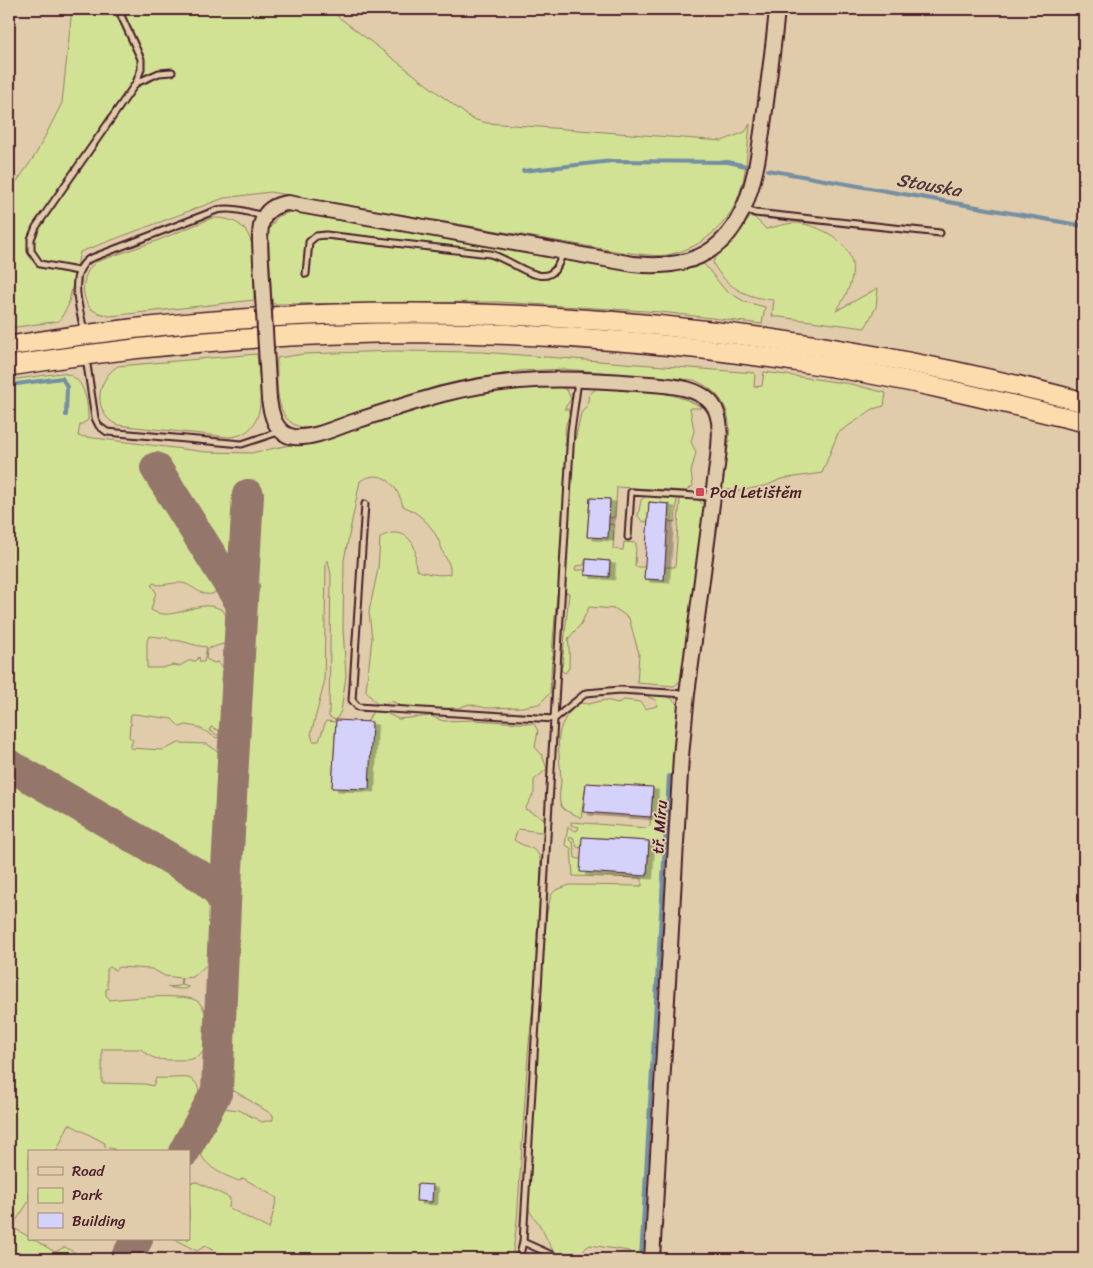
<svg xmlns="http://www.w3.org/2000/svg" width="1093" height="1268" viewBox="0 0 1093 1268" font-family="Sriracha,sans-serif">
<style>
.green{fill:#d2e295;stroke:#8e8060;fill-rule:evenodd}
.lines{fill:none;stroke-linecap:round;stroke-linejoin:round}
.stream{stroke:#748ea2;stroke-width:4}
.taxiway{stroke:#95766a;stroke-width:32}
.building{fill:#d4d1fa;stroke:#4a1f2b;filter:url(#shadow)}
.lane-casing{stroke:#4a1f2b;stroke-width:9}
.secondary-casing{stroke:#4a1f2b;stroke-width:18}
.highway-casing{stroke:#4a1f2b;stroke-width:22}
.lane{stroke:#e0ccaa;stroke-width:5}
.secondary{stroke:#e0ccaa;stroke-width:14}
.highway{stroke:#fcdcac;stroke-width:19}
.secondary-bridge-casing{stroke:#4a1f2b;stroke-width:18;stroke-linecap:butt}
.secondary-bridge{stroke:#e0ccaa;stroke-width:14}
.poi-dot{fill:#d1495b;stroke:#e0ccaa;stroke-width:2}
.labels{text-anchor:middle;stroke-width:4;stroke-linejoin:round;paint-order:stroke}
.poi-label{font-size:16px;fill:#4a1f2b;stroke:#e0ccaa;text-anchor:start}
.street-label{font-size:16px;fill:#4a1f2b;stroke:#e0ccaa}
.water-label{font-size:18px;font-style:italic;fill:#51323f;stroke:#e0ccaa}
</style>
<defs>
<filter id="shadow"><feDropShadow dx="5.5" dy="3" stdDeviation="0" flood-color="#0004"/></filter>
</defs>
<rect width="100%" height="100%" fill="#e0ccaa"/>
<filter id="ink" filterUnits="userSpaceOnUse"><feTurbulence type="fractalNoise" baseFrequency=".02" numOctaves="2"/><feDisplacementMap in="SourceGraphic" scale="10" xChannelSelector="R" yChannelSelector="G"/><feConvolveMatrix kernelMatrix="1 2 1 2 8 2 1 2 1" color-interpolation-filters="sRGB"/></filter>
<g filter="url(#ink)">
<g class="green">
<path d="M72,9H328L472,119L487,123L722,141L745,132L750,124C745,169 747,206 709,236C697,246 682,252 667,255C653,257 635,253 621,252L270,192L224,198L80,252L68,306L59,321L9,328V193L36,154L62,103Z"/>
<path d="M294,210L615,268C646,272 673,276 704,264L725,290L745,302L765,307L762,324L661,312L498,302L272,304L268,231L277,217Z"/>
<path d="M750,217H754L766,229C775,227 784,224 793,223C805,223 816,227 826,232C862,252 857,281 836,311L878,288L876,307L865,328L772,316L774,300C748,298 726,288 713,263L715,258L734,239Z"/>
<path d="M212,218C263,217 253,262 254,300L110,316C103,314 96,313 91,309C79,296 82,272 96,262L159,240Z"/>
<path d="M395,351L481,352L755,373L754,387L762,386L764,372L851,384L886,393L884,406L873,409L838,433L822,473L781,479L768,485L740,491L721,489C727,445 746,402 694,380L563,369L519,371L438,386L311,428C273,429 277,385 277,358L304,354Z"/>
<path d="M257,354C259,382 272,434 229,437L117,425C92,412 96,380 118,366Z"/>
<path d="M61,373C85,375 88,401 88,420L80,425L78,436L206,452L251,453L310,441L450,399L491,390L555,385L567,390L571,399L564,409H568L570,416C563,424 566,437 565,446L569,440L575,441L581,413L587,407L589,395L597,388C620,384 684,393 702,408H690L694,431L691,442L696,452L691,472L693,486L686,491L617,487L615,517L609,518L610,499L590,498L587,536L609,524L614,525L613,549L623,550L624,542L636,543L635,567H645L644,579L664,580L665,567H675L680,498L697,499L704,505L702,533L683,673L681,680L674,686L637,683L639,654L629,618L616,609L589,607L581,624L568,639C570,650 569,658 569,668L565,673L561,670L564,657L552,656L550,693L539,704L522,707L486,708L469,704L458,708L415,709L399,705L392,701L377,704L366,691L372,638L369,612L378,569L380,538C393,528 411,533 415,550C416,557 414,563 417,570C427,574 439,576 450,574C451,563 446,560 443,552C437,531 423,514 403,506C397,485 383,467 360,481L344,560L343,629L346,676L341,711L336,720L329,717L331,575L328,560L326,561L324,684L311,734L313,741H319L326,721L336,722L332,788L373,711L384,712L398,719L431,716L443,721L474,720L534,724L538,731L535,747L542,755L547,769L534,780V793L525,809L551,822L549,833L518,829L514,840C528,850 539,845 541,865L539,928L537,933L539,948L528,1053L517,1221L512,1259H229L205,1246L197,1251L174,1239H189V1183L197,1182L230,1198L229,1208L269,1229L277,1198L243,1178L239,1181C221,1174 204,1167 198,1147L215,1114L222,1108L239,1110L262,1122L273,1120V1115L225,1085L224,1039L240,811L242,756L238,739L242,730L238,712L241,647L260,586C252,573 256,518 257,501L255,497L246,493L242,498V530L235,579L177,482L159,470L150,475L170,510L174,507L178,512L174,515L176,520L218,590C207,601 196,588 186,584C179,581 166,585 158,585L154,583L151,585L156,592L151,610C174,624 198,597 220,609C225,611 226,617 230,621L234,620L231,629L233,631L225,640L229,649H231L227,670L229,685L225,716L229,721L224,720L220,725L229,733L223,729L225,733L211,727L209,730L217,735L222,734L217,738L198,727L186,725L180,727L172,719L135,714H131L130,722L132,724L130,725L129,737L133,740L130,748L163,750L179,743L207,744L224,756L222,785L225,787L222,789L221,811L226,814C221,824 215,837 223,848L220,847L219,852L211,865L204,866L196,864C162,842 126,825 92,804C74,793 53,774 32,770L34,768L9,753V380ZM586,559L610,561L609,576L585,575V570H575L576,566L584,565ZM560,592L569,593L563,655L552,652L557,594ZM150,636L168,638L170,640C184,640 193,646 207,647L204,662H200L199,657L196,661H188L180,666L173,665L162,668H147V640ZM223,644L229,653V663L224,667L218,664L219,662L214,663L206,659L207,649Z"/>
<path d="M646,496L677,497L675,522L668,521L669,504L649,502L648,522L642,521L638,516L641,500Z"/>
<path d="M650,695C663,696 677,695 679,711L668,847L647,1255L645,1259H628L629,1251L590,1245L584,1249L583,1259C549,1260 554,1249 539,1224C534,1216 529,1214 528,1204L540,993L547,912L551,895L556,890L570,885L642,886V878L573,876L571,848L565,845L568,827L575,831L578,830L579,827L571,825V822L647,828L650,825L653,788L586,783L581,818C576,814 565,812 562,807C557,799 561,789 561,780C560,747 550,728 579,703L589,704L605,700L618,703L624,700L641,702L645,709L657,706L656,700L648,697ZM570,837H573L577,847L582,848L583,837L649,841L647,875L575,858L573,843L569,840Z"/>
<path d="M9,774L182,877C228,896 208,922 213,959L193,977L182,978L181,985L189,987C183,991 175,988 167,987L180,986L181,978L165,976L152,969L119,967L115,970L110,967L107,969V986L109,988L106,989V995L110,1000C123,998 186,993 197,1001C210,1009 212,1045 200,1055C191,1062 181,1059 171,1060C157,1060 150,1058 141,1049H102V1083L145,1084L153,1086L156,1078C162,1079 184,1077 188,1078C208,1084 195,1111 189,1124L191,1126L186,1131L173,1152H114V1149L105,1147V1143L69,1124L56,1152H29V1201L14,1224V1228L29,1237V1239H33L55,1252L65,1247L86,1259H9Z"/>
</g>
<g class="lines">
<g class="stream">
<path d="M768,170L1084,226"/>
<path d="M523,171L612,161L728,162L746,166"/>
<path d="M9,385L62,378L67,387L66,415"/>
<path d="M641,1259L669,776"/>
</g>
<g class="taxiway">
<path d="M156,468L241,603"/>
<path d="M9,765L202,877L218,891L225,904L217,1091L184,1152"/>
<path d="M225,904L248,495"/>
<path d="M126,1259L137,1239"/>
</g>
</g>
<g class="building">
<path d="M590,498L610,499L608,538L587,537Z"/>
<path d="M649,502L669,504L664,580L644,579Z"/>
<path d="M586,559L610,561L609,577L585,575Z"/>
<path d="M336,720L372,722L369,789L332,788Z"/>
<path d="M586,783L653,787L651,817L583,812Z"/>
<path d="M582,837L649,841L647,876L580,872Z"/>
<path d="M417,1184L433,1185L432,1202L416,1201Z"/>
</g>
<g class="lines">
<defs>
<g id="lane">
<path d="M136,83L159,73L172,72"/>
<path d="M745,209L755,213L940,233"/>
<path d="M78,271L40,264L31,251V239L36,227L136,83L141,69V59L118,9"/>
<path d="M306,274L309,242L316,236L326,235L490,254C516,260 552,300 562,253"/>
<path d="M84,331C80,309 67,274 89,259L217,210C234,207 247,212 263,216"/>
<path d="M86,358L95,418L99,426L107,432L242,444L281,431"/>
<path d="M578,381L571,431L554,719L586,693L620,690L686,694"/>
<path d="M365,504L352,700L358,707L554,719L523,1242L519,1259"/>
<path d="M628,537L631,492L712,497"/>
<path d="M523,1242L561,1259"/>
</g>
<g id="secondary">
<path d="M261,262C260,236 254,207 288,203L633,264C742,276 754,195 765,110C769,77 774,43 777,9"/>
<path d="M269,399C271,414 275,434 294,437C313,439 335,428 353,422C383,412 413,402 443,394C509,377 568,377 636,383C661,385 707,384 717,413C722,428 719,444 718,458L687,694L681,756L652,1259"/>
</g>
<g id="highway">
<path d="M9,346C367,286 733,310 1084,402"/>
<path d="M9,366C274,323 542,322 807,363C901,377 993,400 1084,422"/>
</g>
</defs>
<use href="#lane" class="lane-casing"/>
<use href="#secondary" class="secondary-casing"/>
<use href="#highway" class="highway-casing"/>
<use href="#lane" class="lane"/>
<use href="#secondary" class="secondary"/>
<use href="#highway" class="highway"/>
<defs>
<path id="secondary-bridge" d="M261,262L269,399"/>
</defs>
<use href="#secondary-bridge" class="secondary-bridge-casing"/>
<use href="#secondary-bridge" class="secondary-bridge"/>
</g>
</g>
<rect class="poi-dot" x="695" y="487" width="10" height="10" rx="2.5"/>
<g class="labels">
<g class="poi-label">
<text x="710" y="498">Pod Letištěm</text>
</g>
<g class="street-label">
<text transform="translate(659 827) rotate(-86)" y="6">tř. Míru</text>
</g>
<g class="water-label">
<text transform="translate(929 185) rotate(10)" y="6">Stouska</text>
</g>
</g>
<rect width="1093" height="1268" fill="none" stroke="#e0ccaa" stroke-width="30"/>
<rect x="15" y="15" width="1063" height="1238" fill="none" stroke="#4a1f2b" stroke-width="2" filter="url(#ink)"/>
<rect x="28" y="1150" width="162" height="90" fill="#e0ccaa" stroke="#a48777"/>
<rect x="38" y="1167" width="25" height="8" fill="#e0ccaa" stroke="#a48777"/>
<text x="72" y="1176" font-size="15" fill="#4a1f2b">Road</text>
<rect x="38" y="1188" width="25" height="15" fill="#d2e295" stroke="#a48777"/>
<text x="72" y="1200" font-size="15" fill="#4a1f2b">Park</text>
<rect x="38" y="1213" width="25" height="15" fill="#d4d1fa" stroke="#a48777"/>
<text x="72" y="1226" font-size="15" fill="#4a1f2b">Building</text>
</svg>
